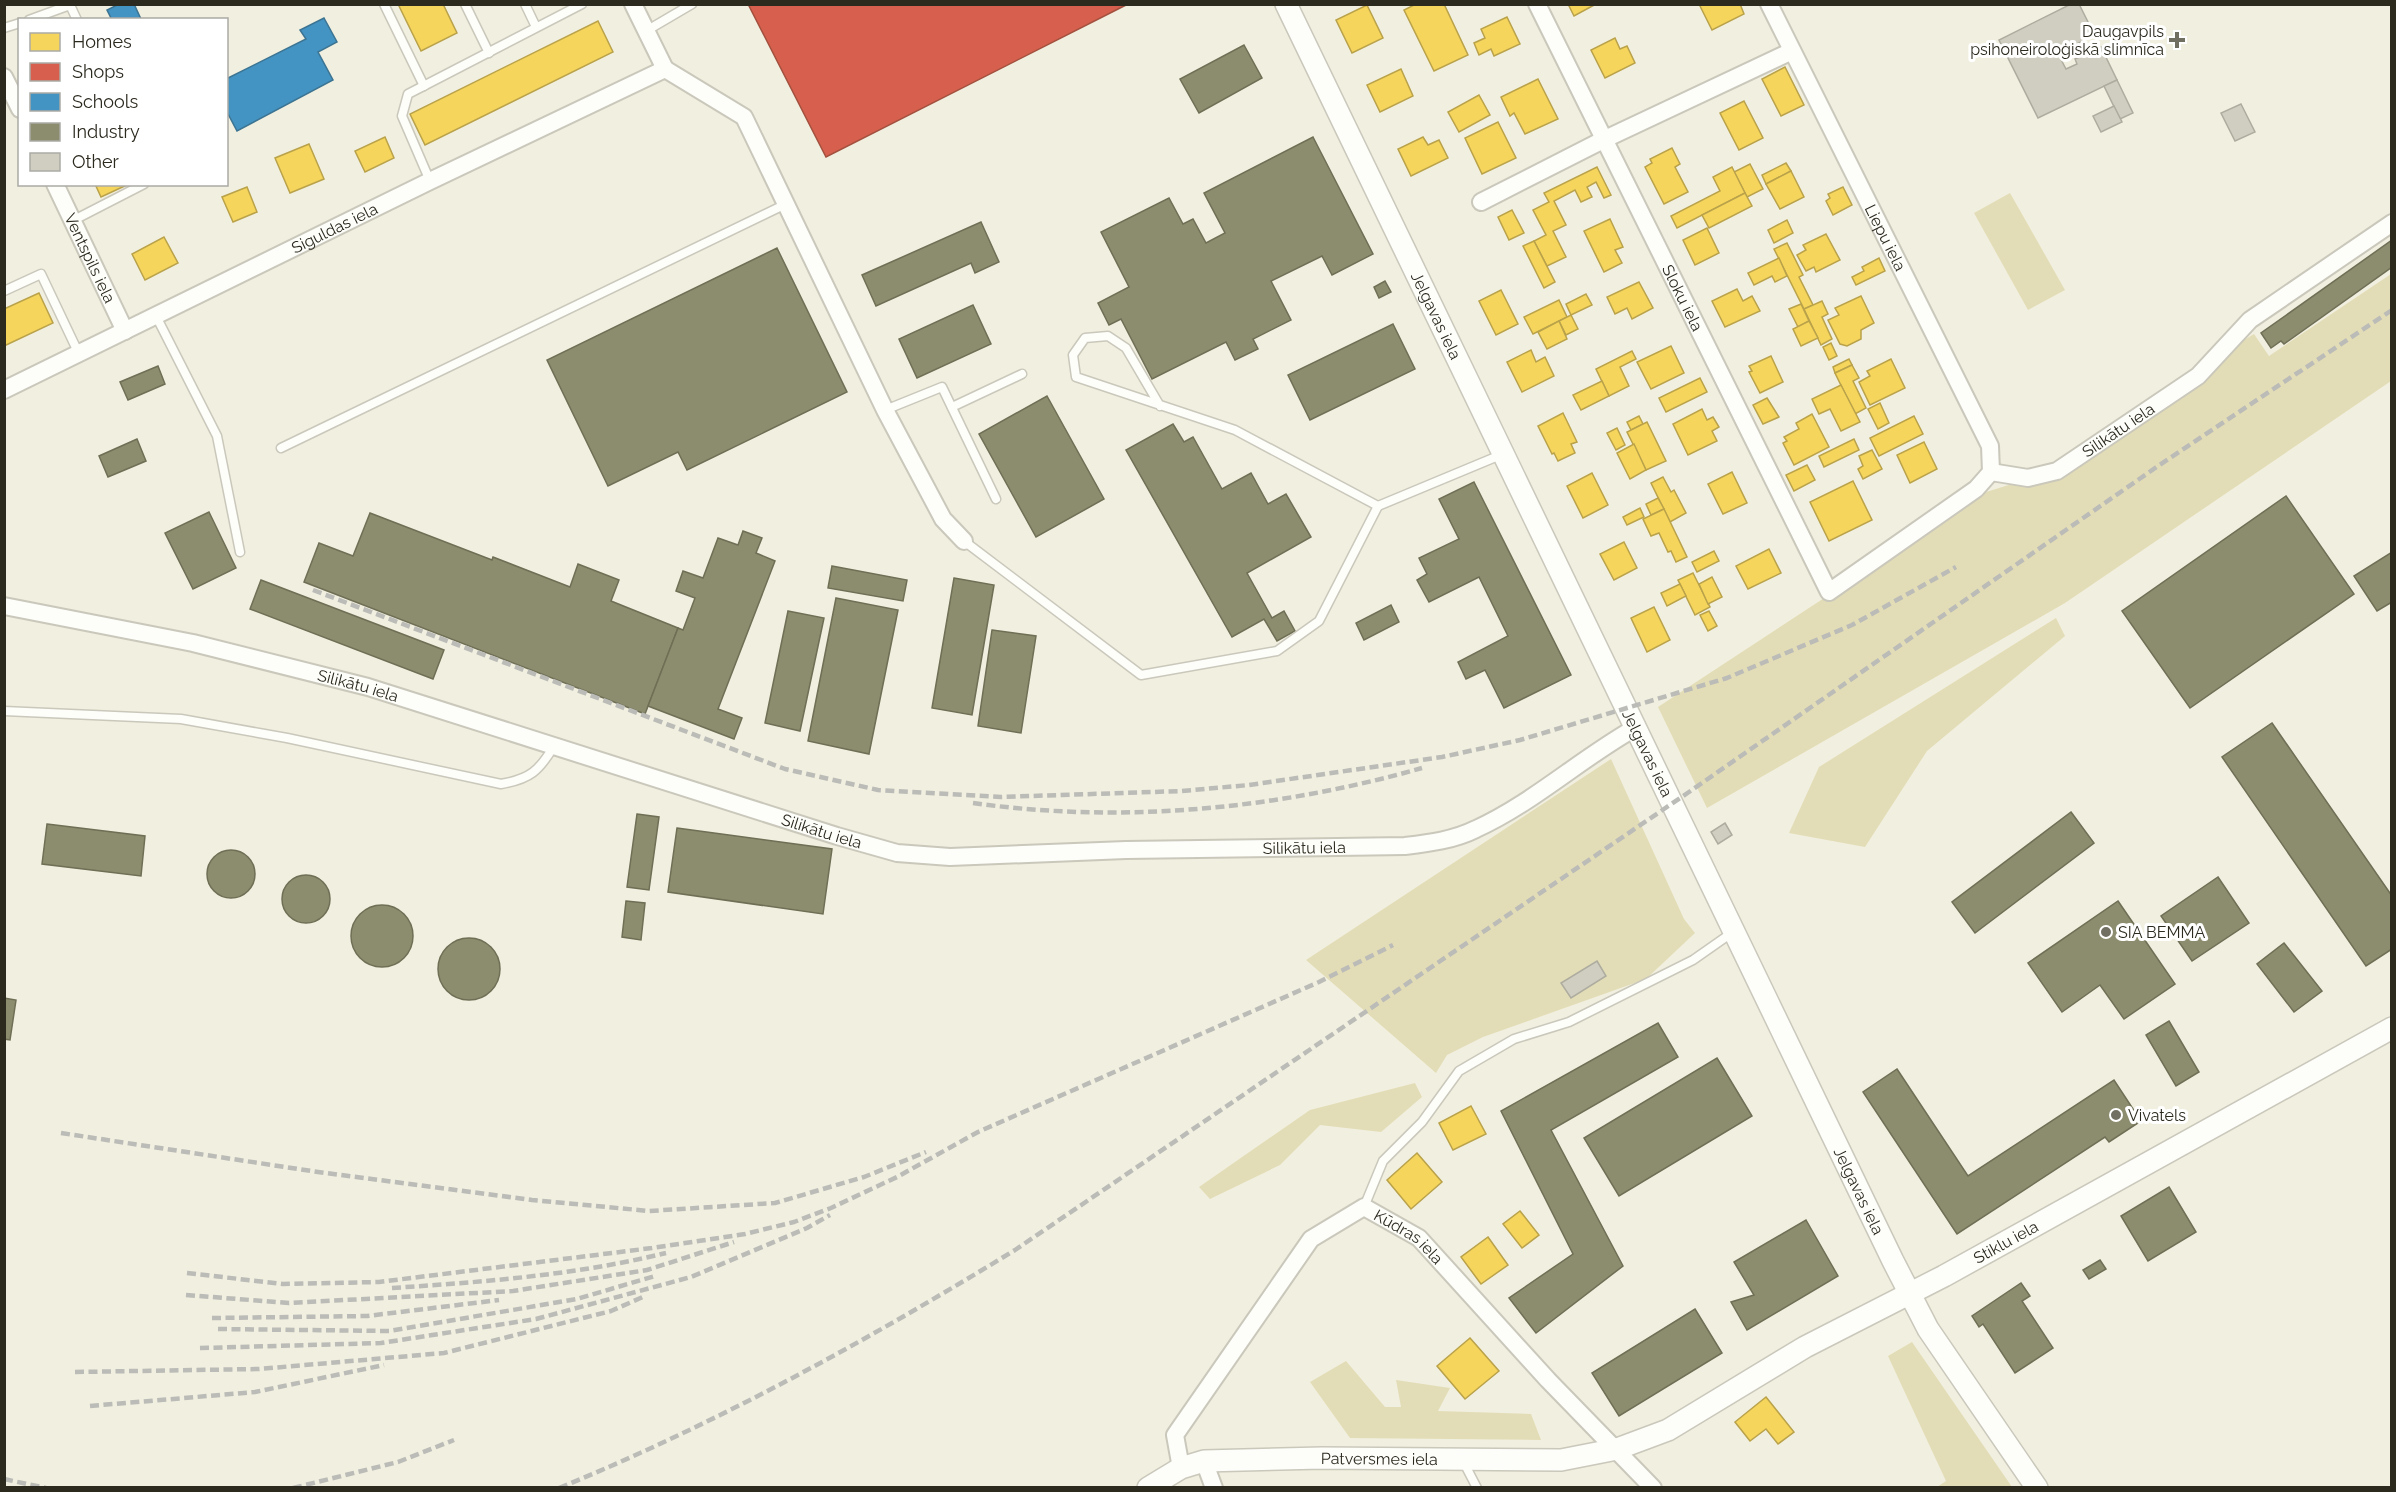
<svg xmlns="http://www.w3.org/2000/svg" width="2396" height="1492" viewBox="0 0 2396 1492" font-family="Raleway,sans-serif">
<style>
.green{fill:#e3ddb7}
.homes{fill:#f6d55c;stroke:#b9a24a;stroke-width:1.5}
.shops{fill:#d6604d;stroke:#a3503f;stroke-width:1.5}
.schools{fill:#4393c3;stroke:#3c7492;stroke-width:1.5}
.industry{fill:#8c8c6e;stroke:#6f6f56;stroke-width:1.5}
.building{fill:#d0cec1;stroke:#adac9f;stroke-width:1.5}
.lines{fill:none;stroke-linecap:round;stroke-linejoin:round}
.service-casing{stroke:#cac8bb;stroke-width:11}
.minor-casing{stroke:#cac8bb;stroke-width:20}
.tertiary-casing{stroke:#cac8bb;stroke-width:24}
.service{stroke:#fdfdfa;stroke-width:8}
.minor{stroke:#fdfdfa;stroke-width:16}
.tertiary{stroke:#fdfdfa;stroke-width:21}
.rail{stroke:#bbbbb7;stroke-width:4.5;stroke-dasharray:9 4.5;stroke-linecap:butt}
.poi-dot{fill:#716f62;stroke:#fff;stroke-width:2}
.labels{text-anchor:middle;stroke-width:6;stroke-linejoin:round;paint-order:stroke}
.poi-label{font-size:16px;fill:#2c2a1f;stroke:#fff;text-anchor:start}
.street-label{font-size:16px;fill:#2c2a1f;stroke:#fff}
</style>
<rect width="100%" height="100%" fill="#f1efdf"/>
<g class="green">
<path d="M2010,193L2065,290L2028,310L1974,213Z"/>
<path d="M2391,274V381L2065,603L1707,808L1658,707L1986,492L2012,484L2057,478L2234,346L2254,334L2269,356Z"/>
<path d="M2056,618L2065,636L1927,751L1865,847L1789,833L1819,767Z"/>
<path d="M1611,759L1684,919L1695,933L1646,979L1483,1037L1447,1055L1436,1073L1306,960Z"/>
<path d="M1415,1083L1422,1097L1381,1132L1320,1125L1280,1165L1210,1199L1199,1187L1310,1110Z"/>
<path d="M1912,1342L2012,1487H1937L1946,1481L1888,1356Z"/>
<path d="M1346,1361L1385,1407H1401L1396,1380L1450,1388L1438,1411L1531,1414L1541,1440L1350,1438L1310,1382Z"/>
</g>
<g class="homes">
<path d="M398,4H443L457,33L421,51Z"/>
<path d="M1416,4H1444L1468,55L1434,71L1404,10Z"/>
<path d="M1568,4H1596L1574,16Z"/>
<path d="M1699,4H1740L1744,14L1712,30Z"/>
<path d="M1367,5L1383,38L1352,53L1336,20Z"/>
<path d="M1507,17L1520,44L1494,56L1491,49L1479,55L1474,43L1485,38L1481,29Z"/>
<path d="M598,21L613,52L425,145L410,114Z"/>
<path d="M1615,38L1620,49L1627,46L1635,63L1605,78L1591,50Z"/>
<path d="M1785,67L1804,105L1781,116L1762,79Z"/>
<path d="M1401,69L1413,96L1380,112L1367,85Z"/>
<path d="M1538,79L1558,119L1525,134L1514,113L1510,116L1501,97Z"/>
<path d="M1479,95L1490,115L1459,132L1448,112Z"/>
<path d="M1744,101L1763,138L1739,150L1720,113Z"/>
<path d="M1498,122L1516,158L1482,174L1465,138Z"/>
<path d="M385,137L394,158L365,172L355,151Z"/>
<path d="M1423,137L1428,145L1439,140L1448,158L1411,176L1398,149Z"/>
<path d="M309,144L324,179L290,193L275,158Z"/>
<path d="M1672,148L1680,164L1675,167L1688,192L1664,204L1645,167L1652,163L1650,159Z"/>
<path d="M1786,163L1791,171L1766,184L1762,175Z"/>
<path d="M1750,164L1763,189L1747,197L1734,172Z"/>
<path d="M1597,167L1611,195L1604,198L1596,182L1587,187L1592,197L1581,202L1575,190L1554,201L1566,225L1553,231L1566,257L1547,266L1534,241L1546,235L1533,210L1549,202L1544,193Z"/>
<path d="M1732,167L1745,193L1677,228L1671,216L1720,191L1713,177Z"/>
<path d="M1791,171L1804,197L1780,209L1766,184Z"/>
<path d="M95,184H129L101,197Z"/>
<path d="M247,187L257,212L233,222L222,197Z"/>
<path d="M1843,187L1852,205L1833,215L1826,201L1830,198L1828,194Z"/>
<path d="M1745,193L1752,206L1709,228L1702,215Z"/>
<path d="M1512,210L1524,233L1509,240L1498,217Z"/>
<path d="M1610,219L1623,247L1615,250L1622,263L1604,272L1584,231Z"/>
<path d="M1787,220L1793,233L1774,243L1768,230Z"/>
<path d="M1707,228L1719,253L1695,265L1683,240Z"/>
<path d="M1826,234L1840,260L1816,272L1814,267L1806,271L1797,255L1806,250L1803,245Z"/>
<path d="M164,237L178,263L145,280L132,254Z"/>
<path d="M1534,241L1555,282L1544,288L1523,246Z"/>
<path d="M1787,243L1803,275L1799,277L1813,305L1804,309L1774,249Z"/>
<path d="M1779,258L1787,276L1775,282L1772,276L1754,285L1748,273Z"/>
<path d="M1879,258L1885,271L1856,285L1852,277L1864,271L1862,267Z"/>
<path d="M1639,282L1653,308L1632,319L1627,308L1615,314L1607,297Z"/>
<path d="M1737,289L1743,301L1752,296L1760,311L1725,327L1712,301Z"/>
<path d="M1501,290L1518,324L1496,335L1479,301Z"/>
<path d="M39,293L53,323L4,346V309Z"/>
<path d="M1586,294L1592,305L1571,315L1566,304Z"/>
<path d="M1861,296L1874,323L1861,330V339L1847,346L1840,344L1828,320L1839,315L1835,308Z"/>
<path d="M1559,300L1567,317L1533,334L1524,317Z"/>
<path d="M1822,301L1828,314L1822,317L1832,339L1821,345L1804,309Z"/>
<path d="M1801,304L1809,321L1798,327L1789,309Z"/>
<path d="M1571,315L1578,329L1566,335L1559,321Z"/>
<path d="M1559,321L1567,339L1547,349L1538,332Z"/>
<path d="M1809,321L1818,338L1801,346L1793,329Z"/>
<path d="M1831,343L1837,356L1829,360L1823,347Z"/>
<path d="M1671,346L1684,373L1651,389L1637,362Z"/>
<path d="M1531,350L1536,362L1545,357L1554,376L1522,392L1507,362Z"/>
<path d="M1632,351L1636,359L1620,367L1629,386L1609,396L1596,369Z"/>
<path d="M1771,356L1783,382L1760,393L1749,372L1752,371L1749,366Z"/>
<path d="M1849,359L1852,365L1835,373L1833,367Z"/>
<path d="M1891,359L1905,388L1870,405L1859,382L1870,376L1867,371Z"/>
<path d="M1852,365L1859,378L1853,381L1866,408L1855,414L1835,373Z"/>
<path d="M1700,378L1707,392L1666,412L1659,398Z"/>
<path d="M1602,381L1609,396L1581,410L1573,395Z"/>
<path d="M1841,385L1860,422L1841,431L1830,409L1819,414L1812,399Z"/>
<path d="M1767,398L1779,417L1763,424L1753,405Z"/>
<path d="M1880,403L1889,423L1878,429L1868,409Z"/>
<path d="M1702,409L1707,420L1713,417L1719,427L1712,431L1717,441L1688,455L1673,424Z"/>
<path d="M1563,413L1577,442L1571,444L1575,453L1558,461L1554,453L1552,454L1538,426Z"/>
<path d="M1812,414L1829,447L1794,465L1783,443L1787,441L1784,437L1799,429L1796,423Z"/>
<path d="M1639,416L1643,424L1631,430L1627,422Z"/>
<path d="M1914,416L1923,434L1879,456L1870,438Z"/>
<path d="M1647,422L1666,461L1646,470L1627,432Z"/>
<path d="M1617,428L1625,445L1616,450L1607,433Z"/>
<path d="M1854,439L1859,450L1824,467L1819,456Z"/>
<path d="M1924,442L1937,469L1910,483L1897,455Z"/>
<path d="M1634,444L1646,470L1630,479L1617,453Z"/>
<path d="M1872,450L1882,469L1863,479L1858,469L1863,466L1859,456Z"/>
<path d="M1807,465L1815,480L1794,491L1786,475Z"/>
<path d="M1732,472L1747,503L1723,514L1708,484Z"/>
<path d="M1592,473L1608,505L1583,518L1567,486Z"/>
<path d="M1663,477L1671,492L1674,490L1686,513L1670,522L1651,483Z"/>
<path d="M1853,481L1872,520L1829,541L1810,502Z"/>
<path d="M1658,498L1664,509L1651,515L1646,504Z"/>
<path d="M1640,508L1644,517L1627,525L1623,517Z"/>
<path d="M1664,509L1687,557L1676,562L1671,551L1668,552L1659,533L1651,536L1643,519Z"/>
<path d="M1624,542L1637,568L1614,580L1600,554Z"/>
<path d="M1769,549L1781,573L1748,589L1736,566Z"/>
<path d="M1714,551L1719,561L1697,572L1692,562Z"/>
<path d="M1693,573L1710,607L1695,615L1678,580Z"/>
<path d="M1712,577L1722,597L1708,604L1699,584Z"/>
<path d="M1680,584L1686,596L1667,606L1661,593Z"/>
<path d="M1654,607L1670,640L1647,652L1631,618Z"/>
<path d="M1709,611L1717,626L1708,631L1700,615Z"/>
<path d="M1471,1106L1486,1134L1453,1150L1439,1123Z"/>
<path d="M1417,1153L1442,1182L1411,1209L1387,1180Z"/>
<path d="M1520,1211L1539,1235L1522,1248L1503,1224Z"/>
<path d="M1488,1237L1508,1265L1481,1284L1461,1257Z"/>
<path d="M1470,1338L1499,1371L1465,1399L1437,1366Z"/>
<path d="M1766,1397L1794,1432L1778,1444L1766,1429L1750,1441L1735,1422Z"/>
</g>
<path class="shops" d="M748,4H1128L826,157Z"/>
<g class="schools">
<path d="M119,4H134L141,19L112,20L107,10Z"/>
<path d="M324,18L337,42L318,52L333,80L237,131L226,110V79L306,39L300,30Z"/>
</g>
<g class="industry">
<path d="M1244,45L1262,78L1199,113L1180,79Z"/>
<path d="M1313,137L1373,254L1332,275L1322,256L1271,281L1291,320L1253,339L1258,349L1235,360L1226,342L1152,379L1121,319L1109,325L1098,303L1129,287L1101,232L1169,198L1183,224L1193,219L1206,243L1225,233L1204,193Z"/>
<path d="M981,222L999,262L975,273L971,263L876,306L862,275Z"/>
<path d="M2392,240V267L2284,344L2281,341L2271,348L2261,333Z"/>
<path d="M777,248L847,392L687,470L678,452L608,486L547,360Z"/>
<path d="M1385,281L1391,292L1379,298L1374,287Z"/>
<path d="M973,305L991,344L917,378L899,339Z"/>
<path d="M1393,324L1415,369L1310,420L1288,375Z"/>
<path d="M158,366L165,384L128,400L120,382Z"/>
<path d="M1047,396L1104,499L1036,537L979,434Z"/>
<path d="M1173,424L1184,442L1193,437L1222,489L1251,473L1268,504L1286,494L1311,537L1247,573L1272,618L1284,611L1295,631L1277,641L1264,619L1232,637L1126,450Z"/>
<path d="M137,439L146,461L108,477L99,456Z"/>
<path d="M1474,482L1571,675L1504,708L1485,670L1466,679L1458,662L1508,636L1479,577L1429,602L1417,580L1427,574L1419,558L1459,539L1439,499Z"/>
<path d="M2286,496L2354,594L2190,708L2122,611Z"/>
<path d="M209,512L236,568L193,589L165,533Z"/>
<path d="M370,513L492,560L493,557L570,587L578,564L619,580L611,601L678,628L645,714L304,582L319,543L353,556Z"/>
<path d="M743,531L762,538L756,553L775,561L718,709L742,718L734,739L648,706L678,628L683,630L695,598L676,591L683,571L703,578L718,538L738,545Z"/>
<path d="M2392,552V602L2377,611L2354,576Z"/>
<path d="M832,566L907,580L903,601L828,588Z"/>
<path d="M954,578L994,585L972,715L932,708Z"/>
<path d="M261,580L444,650L433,679L250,609Z"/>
<path d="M836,598L898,610L869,754L808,741Z"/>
<path d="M1391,605L1399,622L1364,640L1356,623Z"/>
<path d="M788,611L824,618L800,731L765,723Z"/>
<path d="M992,630L1036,636L1021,733L978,726Z"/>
<path d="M2272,723L2392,896V949L2366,966L2222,757Z"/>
<path d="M2071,812L2094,843L1975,933L1952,902Z"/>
<path d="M637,814L659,817L649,890L627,887Z"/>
<path d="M47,824L145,836L141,876L42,864Z"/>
<path d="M677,828L832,849L823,914L668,892Z"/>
<circle cx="231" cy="874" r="24"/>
<circle cx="306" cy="899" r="24"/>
<path d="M2218,877L2249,923L2192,961L2161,916Z"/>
<path d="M626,901L645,903L641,940L622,937Z"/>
<path d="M2118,901L2175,984L2124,1019L2100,985L2062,1012L2028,963Z"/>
<circle cx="382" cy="936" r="31"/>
<circle cx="469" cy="969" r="31"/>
<path d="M2284,943L2322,991L2294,1012L2257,964Z"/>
<path d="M4,998L16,1000L10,1040L4,1039Z"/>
<path d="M2169,1021L2199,1072L2176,1086L2146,1035Z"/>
<path d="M1658,1023L1678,1057L1551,1130L1623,1266L1536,1333L1509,1298L1573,1254L1501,1111Z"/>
<path d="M1717,1058L1752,1116L1619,1196L1584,1138Z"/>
<path d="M1897,1069L1968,1176L2114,1080L2141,1121L2109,1142L2105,1137L1957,1234L1863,1092Z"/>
<path d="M2169,1187L2196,1232L2148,1261L2121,1216Z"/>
<path d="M1806,1220L1838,1276L1747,1330L1731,1302L1754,1295L1734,1262Z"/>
<path d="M2100,1260L2106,1269L2089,1279L2083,1270Z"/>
<path d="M2021,1283L2030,1296L2022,1301L2053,1348L2015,1373L1983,1324L1979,1327L1972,1316Z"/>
<path d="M1695,1309L1722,1353L1619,1416L1592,1373Z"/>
</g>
<g class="building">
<path d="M2071,4H2079L2094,34L2079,43L2067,48L2065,44L2055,48L2066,69L2077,64L2075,59L2101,47L2117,80L2038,118L1999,40Z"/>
<path d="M2117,80L2133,113L2120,119L2104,86Z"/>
<path d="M2241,104L2255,132L2235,141L2221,113Z"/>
<path d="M2114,106L2122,122L2101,132L2093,116Z"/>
<path d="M1725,823L1732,835L1718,844L1711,832Z"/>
<path d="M1597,961L1606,976L1571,998L1561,983Z"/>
</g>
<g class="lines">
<defs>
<g id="service">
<path d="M384,4L424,86"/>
<path d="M465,4L489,53"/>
<path d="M525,4L536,27"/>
<path d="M29,20L70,5L77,20"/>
<path d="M4,28L20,23"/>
<path d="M646,31L692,4"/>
<path d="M430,181L402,116L408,94L582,4"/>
<path d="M72,221L144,184"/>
<path d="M4,291L41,274L79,354"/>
<path d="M156,316L217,436L240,552"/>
<path d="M1160,406L1126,348L1108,336L1085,338L1073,355L1076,377L1235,430L1378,506"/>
<path d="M952,407L1022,374"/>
<path d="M885,410L942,387L996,499"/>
<path d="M281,448L786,204"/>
<path d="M964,541L1141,675L1277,651L1319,621L1378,506L1503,454"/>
<path d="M4,711L181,719L287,738L501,784C530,779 539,771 554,746"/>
<path d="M1364,1207L1383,1161L1422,1122L1459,1071L1514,1039L1569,1022L1693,960L1733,932"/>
<path d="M1463,1461L1477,1488"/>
</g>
<g id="minor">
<path d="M633,4L665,69"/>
<path id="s1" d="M1537,4L1829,592L1976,489L1991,472"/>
<path id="s2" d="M1769,4L1990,446L1991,472"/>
<path d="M665,69L744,117L885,410L943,519L964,541"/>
<path d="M4,77L20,109"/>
<path id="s3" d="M55,184L125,331"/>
<path d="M1481,202L1603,140L1792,51"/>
<path id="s4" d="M4,390L430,181L665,69"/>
<path id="s5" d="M1991,472L2028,478L2057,471L2198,376L2250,320L2392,223"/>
<path id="s6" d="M4,606L193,643L368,687L837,836L897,853L950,857L1126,850L1405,846C1430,843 1454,840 1476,829C1533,803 1580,759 1635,728"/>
<path d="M1204,1461L1214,1488"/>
<path id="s7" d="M1181,1468L1175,1435L1311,1239L1364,1207L1419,1238L1548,1380L1653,1488"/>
</g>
<g id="tertiary">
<path id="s8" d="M1286,4L1893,1261L1928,1329L2037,1488"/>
<path id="s9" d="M1148,1488L1181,1468L1204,1461L1322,1458L1561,1460L1617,1449L1668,1430L1805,1347L1944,1276L2392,1028"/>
</g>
</defs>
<use href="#service" class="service-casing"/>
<use href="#minor" class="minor-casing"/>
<use href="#tertiary" class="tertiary-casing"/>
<use href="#service" class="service"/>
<use href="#minor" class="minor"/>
<use href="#tertiary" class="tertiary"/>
<g class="rail">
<path d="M313,590L785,769L878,790L1001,797L1182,791L1249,785L1442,757L1520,740L1727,678L1852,625L1956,567"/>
<path d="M973,803C1122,824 1278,809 1422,768"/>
<path d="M61,1133L318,1172L532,1200L649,1211L775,1203L864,1177L926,1152"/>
<path d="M187,1273L283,1284L379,1282L652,1248L745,1234L794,1222L831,1208L897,1177L978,1132L1319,982L1393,945"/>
<path d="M392,1288C484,1282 576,1275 666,1253"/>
<path d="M186,1295L289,1303L513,1291L647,1270L734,1242"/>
<path d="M212,1318L367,1316L499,1300"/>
<path d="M218,1329L389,1331L577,1299L655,1276"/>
<path d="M200,1348L381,1343L536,1319L691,1277L807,1228L830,1215"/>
<path d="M75,1372L259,1369L444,1353L611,1311L645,1296"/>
<path d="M90,1406L255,1392L384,1365"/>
<path d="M4,1479L46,1488"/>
<path d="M293,1488L398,1462L454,1440"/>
<path d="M559,1488C718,1423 868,1340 1015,1250L1689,792L2158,466L2392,310"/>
</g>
</g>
<g class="poi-dot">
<path d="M2174 31h6v6h6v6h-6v6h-6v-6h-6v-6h6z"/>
<circle cx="2106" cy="932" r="6"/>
<circle cx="2116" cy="1115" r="6"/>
</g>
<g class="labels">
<g class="poi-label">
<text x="2164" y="37" text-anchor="end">Daugavpils<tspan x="2164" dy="18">psihoneiroloģiskā slimnīca</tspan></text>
<text x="2118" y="938">SIA BEMMA</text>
<text x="2128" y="1121">Vivatels</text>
</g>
<g class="street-label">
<text dy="6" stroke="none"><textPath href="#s4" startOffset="368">Siguldas iela</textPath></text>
<text dy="6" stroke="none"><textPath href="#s2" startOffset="261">Liepu iela</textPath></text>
<text dy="6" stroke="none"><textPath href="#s3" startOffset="82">Ventspils iela</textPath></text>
<text dy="6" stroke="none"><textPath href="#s1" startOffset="328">Sloku iela</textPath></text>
<text dy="6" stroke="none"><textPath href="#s8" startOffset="346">Jelgavas iela</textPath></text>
<text dy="6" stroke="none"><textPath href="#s5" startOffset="141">Silikātu iela</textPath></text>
<text dy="6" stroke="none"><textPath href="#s6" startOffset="363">Silikātu iela</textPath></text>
<text dy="6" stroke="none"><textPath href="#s8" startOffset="832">Jelgavas iela</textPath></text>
<text dy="6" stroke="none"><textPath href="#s6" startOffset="849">Silikātu iela</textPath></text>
<text dy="6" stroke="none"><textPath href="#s6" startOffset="1335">Silikātu iela</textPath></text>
<text dy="6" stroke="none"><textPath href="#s8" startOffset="1318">Jelgavas iela</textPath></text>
<text dy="6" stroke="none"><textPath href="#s7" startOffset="388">Kūdras iela</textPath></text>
<text dy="6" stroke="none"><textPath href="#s9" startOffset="918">Stiklu iela</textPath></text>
<text dy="6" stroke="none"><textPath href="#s9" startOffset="238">Patversmes iela</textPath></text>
</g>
</g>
<rect width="2396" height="1492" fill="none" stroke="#2c2a1f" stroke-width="12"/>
<rect x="18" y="18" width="210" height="168" fill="#ffffff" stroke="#abaaa5" stroke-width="1.5"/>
<rect x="30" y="33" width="30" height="18" fill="#f6d55c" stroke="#abaaa5" stroke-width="1.5"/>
<text x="72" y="48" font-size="18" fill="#2c2a1f">Homes</text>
<rect x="30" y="63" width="30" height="18" fill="#d6604d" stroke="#abaaa5" stroke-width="1.5"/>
<text x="72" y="78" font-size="18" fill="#2c2a1f">Shops</text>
<rect x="30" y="93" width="30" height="18" fill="#4393c3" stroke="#abaaa5" stroke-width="1.5"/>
<text x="72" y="108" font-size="18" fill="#2c2a1f">Schools</text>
<rect x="30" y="123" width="30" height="18" fill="#8c8c6e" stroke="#abaaa5" stroke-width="1.5"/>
<text x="72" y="138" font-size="18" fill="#2c2a1f">Industry</text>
<rect x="30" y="153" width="30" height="18" fill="#d0cec1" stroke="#abaaa5" stroke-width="1.5"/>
<text x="72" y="168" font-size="18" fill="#2c2a1f">Other</text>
</svg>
